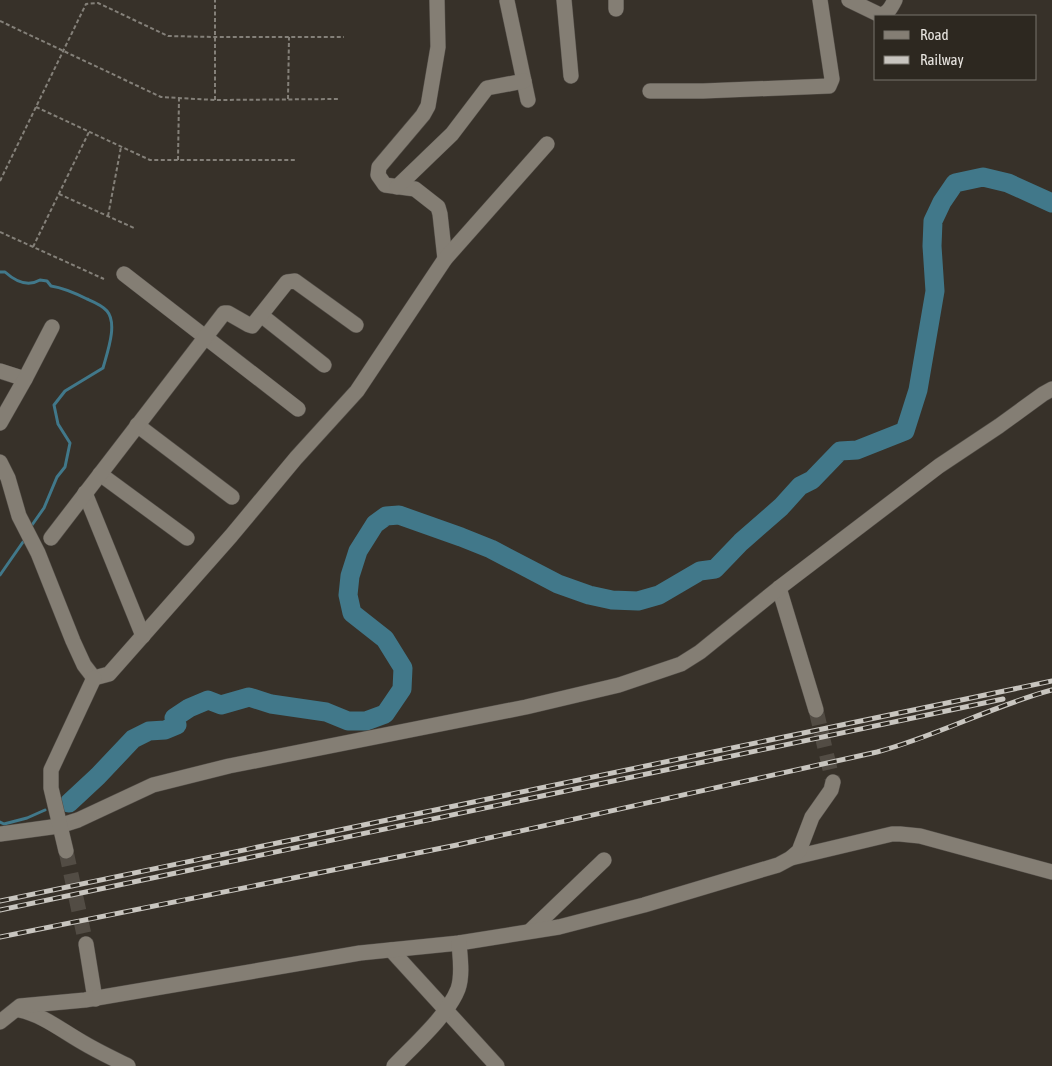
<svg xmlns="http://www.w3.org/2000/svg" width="1052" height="1066" viewBox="0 0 1052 1066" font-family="'Asap Condensed',sans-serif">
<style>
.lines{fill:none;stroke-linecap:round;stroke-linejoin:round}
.stream{stroke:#41788a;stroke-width:3}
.river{stroke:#41788a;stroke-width:19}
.minor-tunnel{stroke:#524c44;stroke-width:15;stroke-dasharray:15 8;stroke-linecap:butt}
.minor-casing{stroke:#534e48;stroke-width:16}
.path{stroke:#848079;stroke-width:2;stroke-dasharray:4 2.5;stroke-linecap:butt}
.minor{stroke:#847e74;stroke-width:15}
.rail-casing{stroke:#c8c5bf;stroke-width:5}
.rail{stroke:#2d2820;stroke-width:3;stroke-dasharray:9;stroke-linecap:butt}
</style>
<rect width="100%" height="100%" fill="#373129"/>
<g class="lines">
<g class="stream">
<path d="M0,272H5C15,281 28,287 40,280L47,281L51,286C64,288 75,293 87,299C94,302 102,305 107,311C118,324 107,353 103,368L65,391L54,405L58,424L70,443L65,467L57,477L44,508L32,525"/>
<path d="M0,575L23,542"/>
<path d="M0,822L4,824L27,818L45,810"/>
</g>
<path class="river" d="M69,803L98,776L133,739L149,731L165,730L177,725L174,718L189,708L208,700L221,705L249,697L271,704L326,712L348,721H366L385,714L402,689L403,668L385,639L352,613L348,595L350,576L358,551L375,524L386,516L399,515L461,537L491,549L558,584L589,595L612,600L638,601L659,595L700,571L715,569L741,542L781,507L800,486L812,480L840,451L857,450L905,431L918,390L935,291L932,246L933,221L942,202L955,183L983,177L1008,183L1052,203"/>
<g class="minor-tunnel">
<path d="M816,710L833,782"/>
<path d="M66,851L86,944"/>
</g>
<defs>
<g id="minor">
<path d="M437,0L438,47L428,106L423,115L379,167L378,175L385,185L415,189L438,207L440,214L445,259"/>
<path d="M564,0L571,76"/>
<path d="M616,0V9"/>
<path d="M849,0L880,15C889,13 891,7 895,0"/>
<path d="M507,1L528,100"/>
<path d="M650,91H703L829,86L832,79L820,0"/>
<path d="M397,187L452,134L487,88L524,81"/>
<path d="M124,274L298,409"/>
<path d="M261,315L324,365"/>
<path d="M0,371L25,379"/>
<path d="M0,423L25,379L52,327"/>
<path d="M137,425L232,497"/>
<path d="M0,462L8,478L19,516L38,553L73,641L84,665L94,678L109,674L231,536L296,458L357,391L445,259L547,144"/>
<path d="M100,474L187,538"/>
<path d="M85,493L143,636"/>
<path d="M51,538L224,313H228L249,325L252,326L287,282L295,281L356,325"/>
<path d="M779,588L816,710"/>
<path d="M0,834L59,826L78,820L153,785L229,766L526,707L619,685L681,664L700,652L779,588L939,466L999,426L1043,394L1052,389"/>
<path d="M66,851L51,788V770L94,678"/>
<path d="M791,858L892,834H900L920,836L1052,872"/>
<path d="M530,931L604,860"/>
<path d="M86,944L95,999"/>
<path d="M391,950L497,1066"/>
<path d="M19,1010C43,1015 61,1030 82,1042C97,1051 112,1058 128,1066"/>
<path d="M0,1022L20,1006L85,1000L360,953L459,943L559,927L644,905L778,865L791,858L799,851L812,817L831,790L833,782"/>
<path d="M394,1066C414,1045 448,1015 458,989C463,975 460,957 459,943"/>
</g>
</defs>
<use href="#minor" class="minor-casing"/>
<g class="path">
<path d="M0,21L161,97L215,100L340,99"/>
<path d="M288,99L289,37"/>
<path d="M215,100V0"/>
<path d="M36,107L150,160H297"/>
<path d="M178,160L179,98"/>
<path d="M0,181L86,4L98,3L168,36L215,37H344"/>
<path d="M59,194L134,228"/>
<path d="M108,216L121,147"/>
<path d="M0,232L104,279"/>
<path d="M33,247L89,132"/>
</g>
<use href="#minor" class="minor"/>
<defs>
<g id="rail">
<path d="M0,901L1052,681"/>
<path d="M0,910L1003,699"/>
<path d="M0,937L457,845L877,752C937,736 992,706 1052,690"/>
</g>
</defs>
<use href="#rail" class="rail-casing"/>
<use href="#rail" class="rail"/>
</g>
<rect x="874" y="15" width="162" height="65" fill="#2d2820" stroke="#78746d"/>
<rect x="884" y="31" width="25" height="8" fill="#847e74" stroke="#78746d"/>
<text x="920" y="40" font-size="15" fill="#e8e5e0">Road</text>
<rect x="884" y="56" width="25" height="8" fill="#c8c5bf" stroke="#78746d"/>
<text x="920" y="65" font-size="15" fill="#e8e5e0">Railway</text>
</svg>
